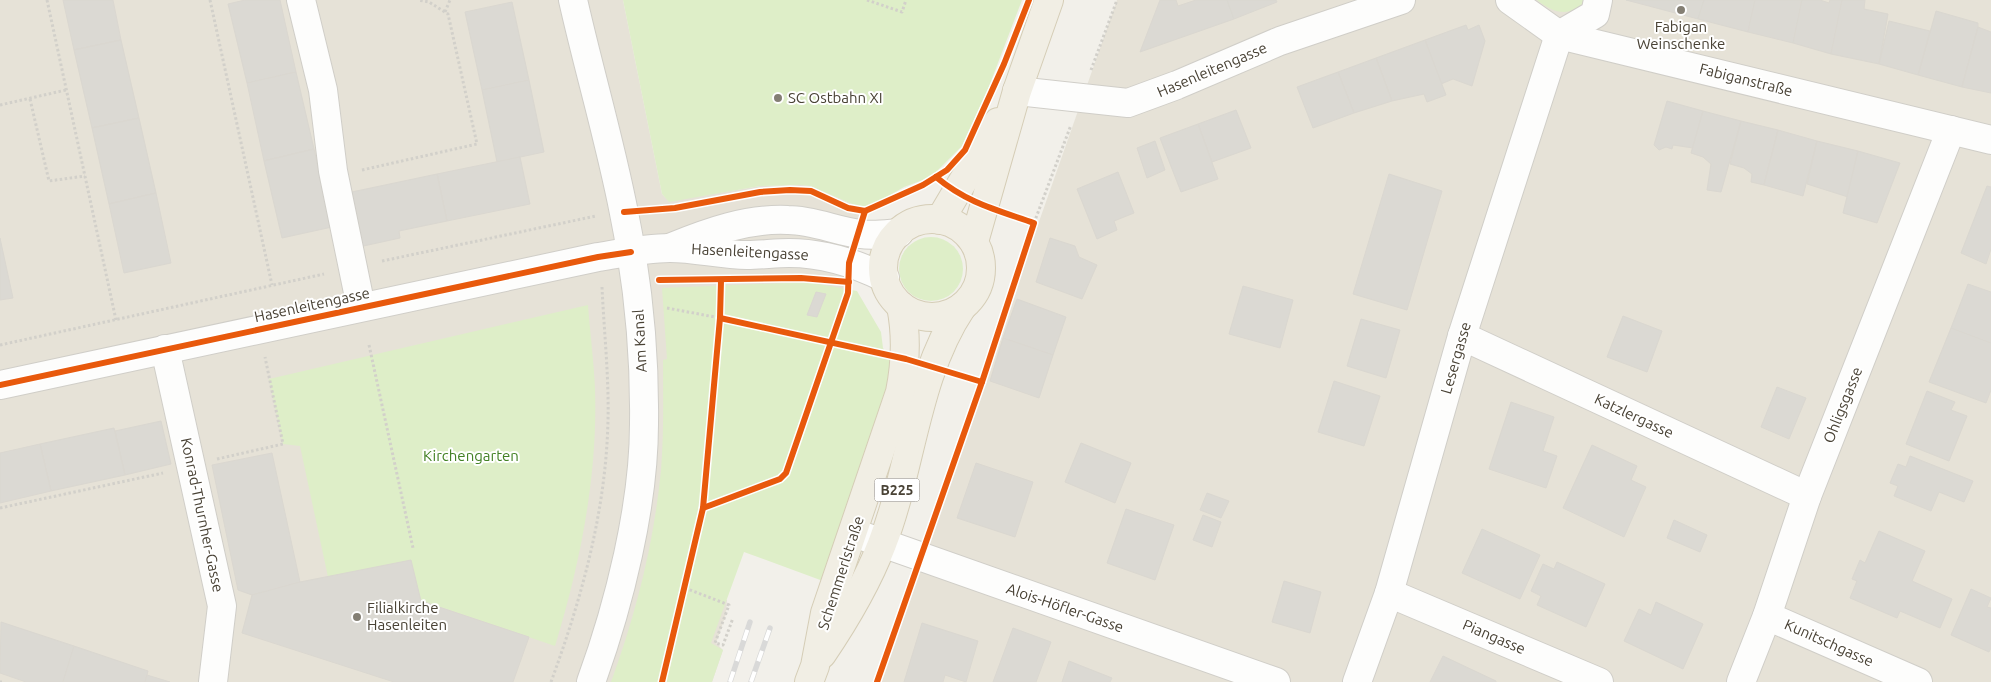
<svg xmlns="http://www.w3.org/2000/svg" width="1991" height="682" viewBox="0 0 1991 682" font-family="Ubuntu,sans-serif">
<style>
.residential{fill:#e6e2d7}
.green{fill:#deeec8}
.building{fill:#dbd9d3;stroke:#dad7d0}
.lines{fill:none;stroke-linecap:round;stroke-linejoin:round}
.minor-casing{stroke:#d0cec8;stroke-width:30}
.major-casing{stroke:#d5cdb6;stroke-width:30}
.path{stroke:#d2d0ca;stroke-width:3;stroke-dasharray:2.5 2.5;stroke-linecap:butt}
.minor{stroke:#fdfdfc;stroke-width:28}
.major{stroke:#f1eee4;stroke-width:28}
.rail-casing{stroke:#d9d9d8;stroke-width:5.5}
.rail{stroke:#fff;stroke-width:4;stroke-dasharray:11;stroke-linecap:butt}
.cycleway-casing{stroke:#fff;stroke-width:9}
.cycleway{stroke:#e8590c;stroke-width:6}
.poi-dot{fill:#847f74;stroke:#fff;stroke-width:2}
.labels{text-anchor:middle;stroke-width:4;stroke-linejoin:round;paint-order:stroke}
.shield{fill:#fff;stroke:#807b72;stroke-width:1}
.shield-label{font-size:14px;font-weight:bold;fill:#494235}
.poi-label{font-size:15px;fill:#494235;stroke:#fff;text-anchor:start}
.street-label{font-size:15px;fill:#494235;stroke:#fff}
.park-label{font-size:15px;fill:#428024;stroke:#fff}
</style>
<rect width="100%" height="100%" fill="#f2f0ea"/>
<g class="residential">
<path d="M0,0H623L662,194L669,201L760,186L801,185L810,186L857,206H867L836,352L693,587L727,600L726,614L716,643L723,650L712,682H0Z"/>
<path d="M1117,0H1991V682H877Z"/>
</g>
<g class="green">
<path d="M623,0H1022L988,89L962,146L931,177L904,187L873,205L867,206H857L810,186L801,185L760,186L669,202L662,194Z"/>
<path d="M1537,0H1586C1571,18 1554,14 1537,0Z"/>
<circle cx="931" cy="269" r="32"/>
<path d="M808,282L857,291L881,332L883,348L894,364L893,373L823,581L744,552L711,643L723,650L712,682H611C636,614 654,543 661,470C664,434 663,397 663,360L667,359L662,288Z"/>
<path d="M588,305C590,333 594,362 595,389C598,476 580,564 555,646L420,600L328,577L300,446L283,444L269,379Z"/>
</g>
<g class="building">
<path d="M63,0H113L121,40L74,50Z"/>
<path d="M245,0H280L296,72L247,83L228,4Z"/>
<path d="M1160,0H1176L1178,6L1196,0H1227L1234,19L1140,52Z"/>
<path d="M1227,0H1276L1277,2L1234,19Z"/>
<path d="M1626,0H1704L1698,19Z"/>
<path d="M1704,0H1755L1748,32L1698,19Z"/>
<path d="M1755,0H1802L1793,43L1748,32Z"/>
<path d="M1802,0H1820L1829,3L1830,0H1842L1831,54L1793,43Z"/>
<path d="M1842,0H1865L1864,9L1888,14L1879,64L1831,54Z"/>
<path d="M512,2L529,80L482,90L465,12Z"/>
<path d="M1936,11L1978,23V27L1962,87L1918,75Z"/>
<path d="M1889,21L1930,31L1918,75L1879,64Z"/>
<path d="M1466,25L1468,30L1479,25L1485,41L1472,86L1453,79L1441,84L1425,40Z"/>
<path d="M1978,27L1991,32V93L1962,87Z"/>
<path d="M121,40L139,118L92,128L74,50Z"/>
<path d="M1425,40L1446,95L1427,102L1424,94L1392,101L1376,58Z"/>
<path d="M1376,58L1392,101L1354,113L1338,72Z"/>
<path d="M296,72L314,149L264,161L247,83Z"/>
<path d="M1338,72L1354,113L1313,128L1297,87Z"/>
<path d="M529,80L544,152L497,162L482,90Z"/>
<path d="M1667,101L1703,111L1693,148L1673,145L1672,149L1666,147L1659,150L1654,145Z"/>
<path d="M1236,110L1251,148L1212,162L1198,124Z"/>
<path d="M1703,111L1741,121L1721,192L1707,190L1711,164L1703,157L1691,153Z"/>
<path d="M139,118L156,193L109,204L92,128Z"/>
<path d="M1741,121L1778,130L1764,185L1751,182L1752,174L1744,168L1730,164Z"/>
<path d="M1198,124L1218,179L1181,192L1160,138Z"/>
<path d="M1778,130L1817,141L1803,196L1764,185Z"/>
<path d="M1155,141L1165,170L1147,178L1137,148Z"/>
<path d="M1817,141L1858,151L1848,197L1807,184Z"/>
<path d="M314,149L332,227L282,238L264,161Z"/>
<path d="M1858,151L1900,163L1877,223L1843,213Z"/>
<path d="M520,157L530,204L447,221L437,174Z"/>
<path d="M1118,172L1134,213L1114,221L1117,230L1097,239L1077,189Z"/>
<path d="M437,174L447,221L399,231L400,238L359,247L347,193Z"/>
<path d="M1389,174L1442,191L1407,310L1353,294Z"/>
<path d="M1987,186L1991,187V249L1986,264L1961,253Z"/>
<path d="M156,193L171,263L124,273L109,204Z"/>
<path d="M0,238L13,298L0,300Z"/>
<path d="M1050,238L1075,246L1079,257L1097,265L1082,299L1036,282Z"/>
<path d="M1968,284L1991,292V343L1951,328Z"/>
<path d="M1243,286L1293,300L1280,348L1229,334Z"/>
<path d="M816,292L826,294L817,317L807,315Z"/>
<path d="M1017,299L1066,317L1053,355L1003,338Z"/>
<path d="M1623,316L1662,331L1647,372L1607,357Z"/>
<path d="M1361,319L1400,330L1386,378L1347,366Z"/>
<path d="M1951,328L1991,343V390L1986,403L1929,382Z"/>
<path d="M1003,338L1053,355L1039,398L990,381Z"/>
<path d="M1334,381L1380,396L1364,446L1318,432Z"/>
<path d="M1777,387L1806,398L1789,439L1761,427Z"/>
<path d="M1927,391L1955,402L1951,410L1967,416L1949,461L1906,444Z"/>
<path d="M1511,402L1554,417L1543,451L1557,456L1546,488L1489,469Z"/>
<path d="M161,421L171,464L125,475L115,431Z"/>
<path d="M114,428L125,475L51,491L40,444Z"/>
<path d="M1081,443L1131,463L1115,503L1065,482Z"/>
<path d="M40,444L51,491L0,503V453Z"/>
<path d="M1592,445L1637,466L1631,480L1646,487L1624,537L1563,508Z"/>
<path d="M272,453L300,582L252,595L238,590L212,465Z"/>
<path d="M1910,456L1973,481L1964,502L1939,492L1931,511L1894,496L1898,486L1890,483L1898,464L1906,467Z"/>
<path d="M976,463L1033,482L1015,537L957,518Z"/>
<path d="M1207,493L1229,501L1221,518L1200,510Z"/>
<path d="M1126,509L1174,525L1155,580L1107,563Z"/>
<path d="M1203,515L1221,522L1212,547L1193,540Z"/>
<path d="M1674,520L1707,535L1700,552L1667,538Z"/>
<path d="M1482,529L1540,555L1520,599L1462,573Z"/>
<path d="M1879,531L1925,551L1912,581L1952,599L1940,628L1900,611L1897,618L1850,598L1857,581L1852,579L1860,560L1865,563Z"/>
<path d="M411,560L421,601L529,637L513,682H394L242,633L252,595L300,582Z"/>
<path d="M1557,562L1605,584L1586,627L1537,605L1541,596L1531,591L1543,564L1554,569Z"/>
<path d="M1284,581L1321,592L1310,633L1272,622Z"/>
<path d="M1971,589L1991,598L1987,607L1991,608V648L1989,652L1951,635Z"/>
<path d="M1656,602L1703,624L1683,669L1624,641L1639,609L1651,615Z"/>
<path d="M1,622L74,646L63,682H26L0,673Z"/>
<path d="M922,623L978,641L966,682L945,675L943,682H904Z"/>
<path d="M1013,628L1051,642L1036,682H993Z"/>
<path d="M74,646L148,671L145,682H63Z"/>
<path d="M1443,656L1496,681V682H1430Z"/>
<path d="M1069,661L1112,678L1110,682H1062Z"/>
<path d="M147,675L170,682H145Z"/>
</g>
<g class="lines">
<defs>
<g id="minor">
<path d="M301,0L323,90L333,171L361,307"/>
<path d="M573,0C589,71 610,141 624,213C638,282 645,353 644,424C644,506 619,605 591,682"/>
<path d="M1510,0L1559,35L1991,140"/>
<path d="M1559,35L1595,14L1598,0"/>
<path d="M1017,91L1128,103L1177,85L1280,41L1401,0"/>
<path d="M672,247C709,232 748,218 788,220C813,220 836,231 860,234C873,236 886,234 899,233"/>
<path d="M1462,336L1807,496"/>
<path d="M165,349L222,606L213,682"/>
<path d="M0,385L598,257C622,253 646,248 670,248C696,248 721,255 747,255C761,255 775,253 789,253C822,253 855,263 885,278"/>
<path d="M854,533L1276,682"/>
<path d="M1389,593L1599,682"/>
<path d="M1767,616L1918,682"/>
<path d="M1357,682L1389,593L1462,336L1559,35"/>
<path d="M1741,682L1767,616L1807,496L1951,130"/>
</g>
<g id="major">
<circle cx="932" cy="268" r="49"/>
<path d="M940,220L998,122"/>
<path d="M974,242L1017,91L1049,0"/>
<path d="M822,654C845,620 867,583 882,544C912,467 915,377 962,307"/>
<path d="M809,682L815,666L825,613L900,392C906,362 907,336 901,306"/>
</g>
</defs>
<use href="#minor" class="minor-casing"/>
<use href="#major" class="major-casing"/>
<g class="path">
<path d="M47,0L116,320"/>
<path d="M210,0L272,285"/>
<path d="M867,0L902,12L906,0"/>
<path d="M445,12L450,0"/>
<path d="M1091,70L1117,0"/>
<path d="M30,99L49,181L85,176"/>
<path d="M0,105L66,90"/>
<path d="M362,170L477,144L448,14L429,2L418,0"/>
<path d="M1034,223L1071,125"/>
<path d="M382,261L596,216"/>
<path d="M667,308L720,318"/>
<path d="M0,345L324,274"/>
<path d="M369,345L413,548"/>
<path d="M217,459L283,444L265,357"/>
<path d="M0,508L163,473"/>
<path d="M685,588L729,605L715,643L723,645L733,618"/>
<path d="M0,682H2"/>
<path d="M551,682C582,597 606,511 608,420C609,376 604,331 602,287"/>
</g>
<use href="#minor" class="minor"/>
<use href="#major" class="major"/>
<defs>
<g id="rail">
<path d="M730,682L750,622"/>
<path d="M751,682L770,628"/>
</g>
</defs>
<use href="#rail" class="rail-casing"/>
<use href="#rail" class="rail"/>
<defs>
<g id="cycleway">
<path d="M624,212L675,208L760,192L790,190L811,191L848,208L865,211L923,185L947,170L965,150L1004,64L1029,0"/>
<path d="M659,280L801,278L849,282"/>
<path d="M720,318L906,359L982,382"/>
<path d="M0,385L598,257L631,252"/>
<path d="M703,508L780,479L786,473L848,293L849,263L865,211"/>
<path d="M662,682L703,508L720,318L721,281"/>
<path d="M877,682L982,382L1034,223C997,210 967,203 936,177"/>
</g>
</defs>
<use href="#cycleway" class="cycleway-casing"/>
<use href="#cycleway" class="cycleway"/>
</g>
<g class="poi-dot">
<circle cx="1681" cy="10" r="5"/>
<circle cx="778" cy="98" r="5"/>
<circle cx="357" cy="617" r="5"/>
</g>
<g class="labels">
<rect class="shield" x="874.5" y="478.5" width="45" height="23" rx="4"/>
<g class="shield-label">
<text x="897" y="495">B225</text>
</g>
<g class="poi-label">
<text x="1681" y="32" text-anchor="middle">Fabigan<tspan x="1681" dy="17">Weinschenke</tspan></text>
<text x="788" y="103">SC Ostbahn XI</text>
<text x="367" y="613">Filialkirche<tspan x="367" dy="17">Hasenleiten</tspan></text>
</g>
<g class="street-label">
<text transform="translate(1212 70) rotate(-23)" y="5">Hasenleitengasse</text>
<text transform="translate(1746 80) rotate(14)" y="5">Fabiganstraße</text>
<text transform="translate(750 252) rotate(3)" y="5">Hasenleitengasse</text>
<text transform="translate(312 305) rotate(-12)" y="5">Hasenleitengasse</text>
<text transform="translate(640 341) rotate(-93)" y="5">Am Kanal</text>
<text transform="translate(1456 358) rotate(-74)" y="5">Lesergasse</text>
<text transform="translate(1843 405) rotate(-68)" y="5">Ohligsgasse</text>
<text transform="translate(1634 416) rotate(25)" y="5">Katzlergasse</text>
<text transform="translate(202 515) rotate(78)" y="5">Konrad-Thurnher-Gasse</text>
<text transform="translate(841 573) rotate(-72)" y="5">Schemmerlstraße</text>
<text transform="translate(1065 608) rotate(19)" y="5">Alois-Höfler-Gasse</text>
<text transform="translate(1494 637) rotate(23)" y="5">Piangasse</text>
<text transform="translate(1829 643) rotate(24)" y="5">Kunitschgasse</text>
</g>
<g class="park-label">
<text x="471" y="461">Kirchengarten</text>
</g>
</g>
</svg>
